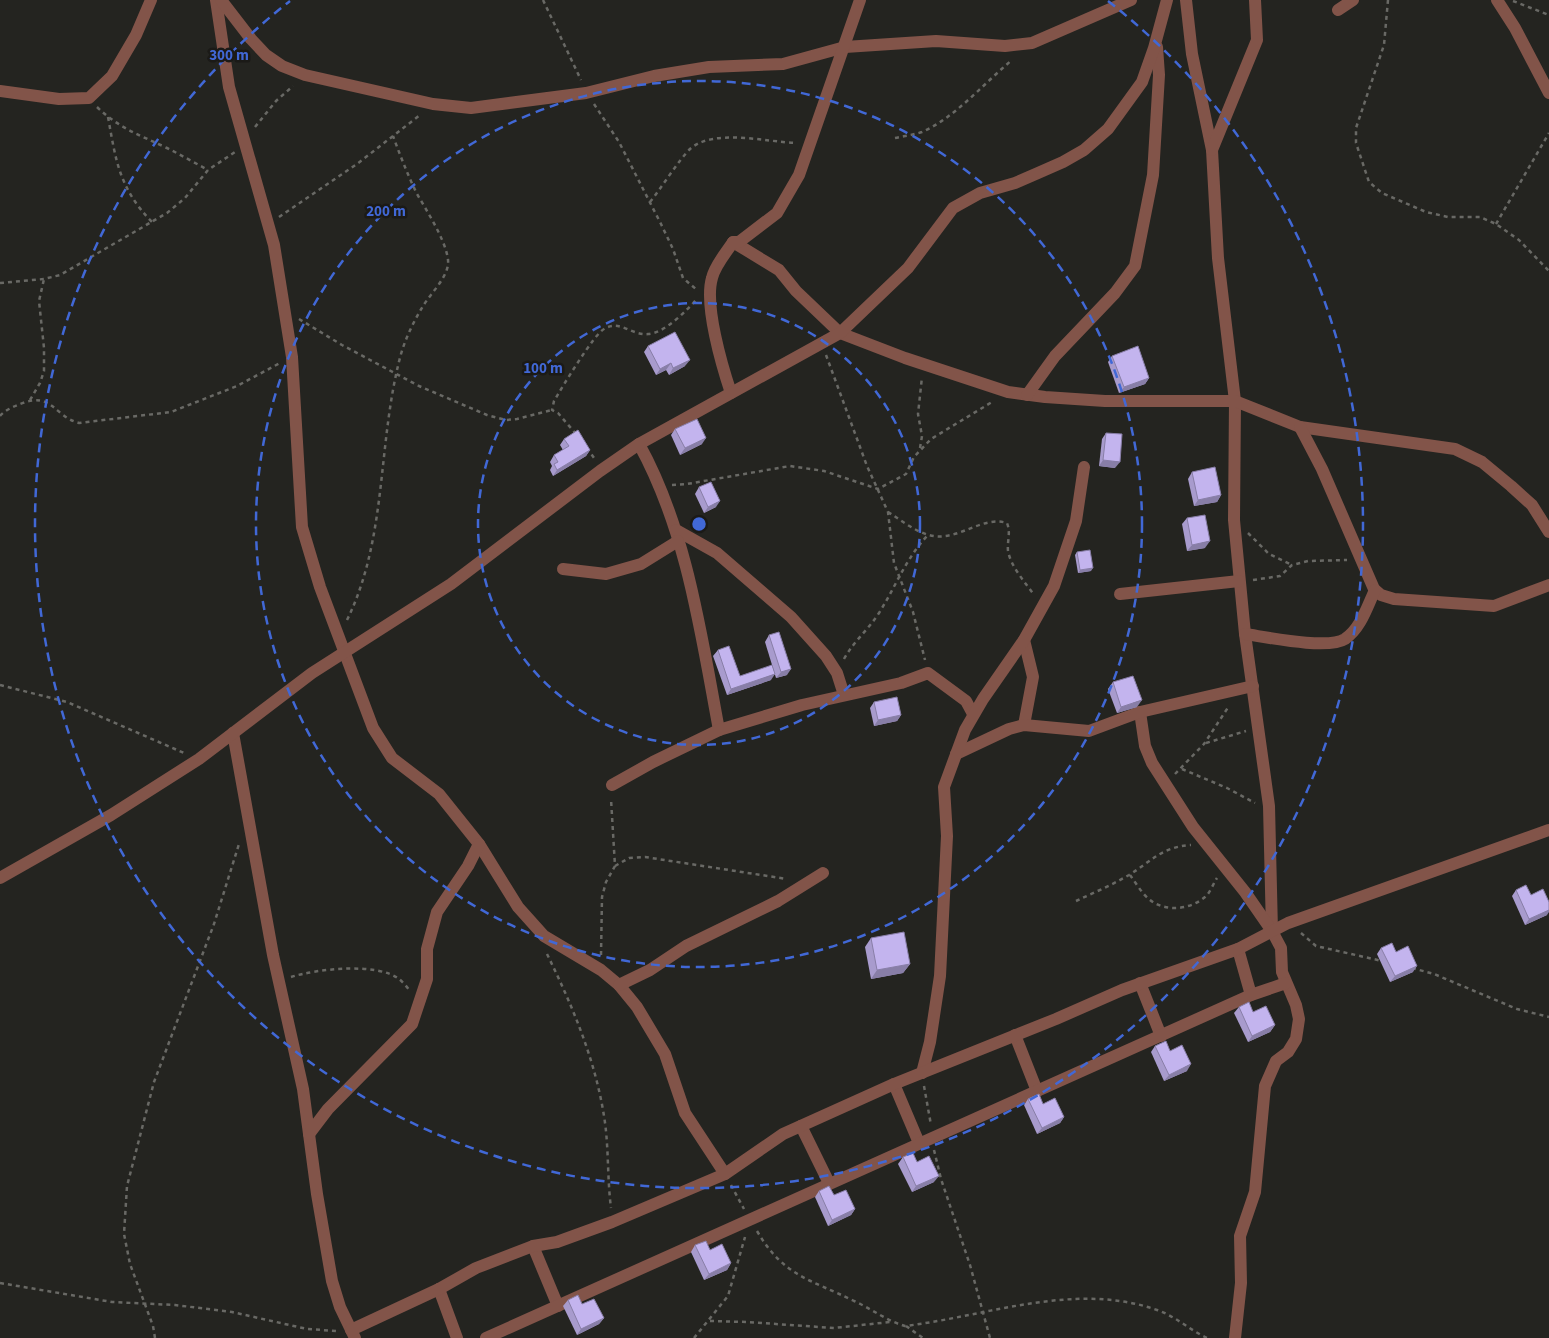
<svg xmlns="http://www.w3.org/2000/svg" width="1549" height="1338" viewBox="0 0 1549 1338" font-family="'Source Sans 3',sans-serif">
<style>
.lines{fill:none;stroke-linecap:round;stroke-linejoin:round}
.path{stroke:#696965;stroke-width:2.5;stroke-dasharray:4 4;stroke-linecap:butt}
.minor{stroke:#825449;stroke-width:12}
.wall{fill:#a89bcd}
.shaded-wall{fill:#887ea7}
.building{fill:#c3b4ee;stroke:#887ea7}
.ring{fill:none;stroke:#4168d6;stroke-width:2.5;stroke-dasharray:9 6}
.centre{fill:#4168d6;stroke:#1b1a17;stroke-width:2.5}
.ring-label{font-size:15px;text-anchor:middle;font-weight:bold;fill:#4168d6;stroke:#1b1a17;stroke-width:5;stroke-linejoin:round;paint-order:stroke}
</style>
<rect width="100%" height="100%" fill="#242420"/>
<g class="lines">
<g class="path">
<path d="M543,0L581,80"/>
<path d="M1388,0L1384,45L1356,128V143L1369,182L1382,193L1426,212L1448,217H1480L1496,224L1519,240L1549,271"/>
<path d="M1513,1L1549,15"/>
<path d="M594,104L619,142L661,224L673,249L683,278L697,290"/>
<path d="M97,107C120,129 140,135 167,148C181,155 195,163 208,170"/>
<path d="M108,117C116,161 119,188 152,222"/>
<path d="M255,127L276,101L293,86"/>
<path d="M895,138C904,136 913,135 922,132C956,117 983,84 1012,60"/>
<path d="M650,202C662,187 678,161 690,149C713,128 767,142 796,143"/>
<path d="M279,217L357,164L420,115"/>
<path d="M1496,224L1549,133"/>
<path d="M0,283L44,279L60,275L167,213L185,198L208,170L235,152"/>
<path d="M299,319L342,345L419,386L487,415L506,420L517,419L552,410"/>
<path d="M826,355L867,466L888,512L894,563L913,612L925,660"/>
<path d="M30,400L40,383L44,371V348L39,301L44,279"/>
<path d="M0,416C5,410 13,407 20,404C53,391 53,416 79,423L171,412L237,386L280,363"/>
<path d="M576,434L558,413L552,410L554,401C561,389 594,334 604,329C620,319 632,336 648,334C665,333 686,311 697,299"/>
<path d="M587,448L594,458"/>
<path d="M920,448L922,436L918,414L922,377"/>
<path d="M672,485L687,484L790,466L824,471L878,489L906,474L914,457L931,439L992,402"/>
<path d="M888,512C901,520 914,531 929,535C957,543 981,515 1007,523C1011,533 1007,541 1008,551C1011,567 1025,582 1034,595"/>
<path d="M1248,533L1269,554L1292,565"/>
<path d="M1253,580L1280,576L1292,565L1308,561L1347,560"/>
<path d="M347,620C388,537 377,442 401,354C406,337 414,321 423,306C431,293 450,275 448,260C446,240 426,210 416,192C407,173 400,155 393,136"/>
<path d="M844,659C854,641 868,630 879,613C896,586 906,558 928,535"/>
<path d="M0,685L67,702L184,753"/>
<path d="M1206,743L1246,731"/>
<path d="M1182,769L1227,788L1255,803"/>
<path d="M1175,774L1204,744L1229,706"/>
<path d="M615,866L629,858L645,857L787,879"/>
<path d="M1130,875C1136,883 1142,894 1150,900C1165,912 1190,910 1205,897C1210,893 1213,884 1217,878"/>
<path d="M1076,901C1093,893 1112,885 1129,875C1152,861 1161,847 1191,845"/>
<path d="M1301,933L1316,946L1382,961"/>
<path d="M547,954C572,1005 595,1059 604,1116C609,1146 607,1177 611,1208"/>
<path d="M601,955L602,897L606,882L615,866L611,799"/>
<path d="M1412,968L1434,974L1517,1009L1549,1017"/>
<path d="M291,977C316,969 377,962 399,979C403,982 407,987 410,991"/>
<path d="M924,1086L931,1125"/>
<path d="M934,1150L941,1179L970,1265L990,1338"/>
<path d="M731,1185L744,1209"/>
<path d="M757,1231C784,1277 810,1279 854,1301C872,1309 887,1321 905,1326C988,1316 1075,1281 1157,1310C1175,1316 1190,1330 1207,1338"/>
<path d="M0,1283L112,1302L175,1305L232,1312L307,1329L337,1331"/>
<path d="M710,1321L747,1322L834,1328L890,1322"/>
<path d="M906,1326L923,1338"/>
<path d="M155,1338L153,1326L130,1264L124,1234L127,1186L154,1082L214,924L239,844"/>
<path d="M694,1338L728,1296L745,1237"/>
</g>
<g class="minor">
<path d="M216,0L229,87L274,245L292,357L302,527L320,587L373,728L392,758L439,794L479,844L518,907L544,936L601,970L619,985L637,1007L665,1054L685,1113L725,1174"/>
<path d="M221,0L251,39L266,55L282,66L305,75L433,104L471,108L586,93L654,76L709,67L783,64L845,47L936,41L1005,46L1032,43L1131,0"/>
<path d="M1186,0L1192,54L1212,150L1218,258L1235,401L1234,520L1245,634L1269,806L1272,931L1281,948L1282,972L1296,1005L1299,1019L1296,1039L1288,1052L1276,1061L1265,1086L1255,1192L1240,1236L1241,1283L1235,1338"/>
<path d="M1497,0L1515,28L1549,93"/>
<path d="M1338,10L1353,0"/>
<path d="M0,91L59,99L89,98L112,76L136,35L151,0"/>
<path d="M1212,150L1257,40L1255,0"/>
<path d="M733,242L779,270L796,291L840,333L905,358L1008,392L1045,397L1105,401H1235L1300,427L1455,449L1482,462L1511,486L1532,505L1549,532"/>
<path d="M731,393C722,366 704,305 712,278C715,265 726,253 733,242H739L777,213L799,175L860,0"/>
<path d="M1027,395L1055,356L1115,293L1135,266L1153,175L1159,75L1157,47"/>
<path d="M1300,427L1322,469L1374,589L1381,595L1394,599L1494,606L1549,585"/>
<path d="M639,444C687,531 701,634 719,730"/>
<path d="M676,530L717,553L791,617L826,656L837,673L844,695"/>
<path d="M563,569L606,574L641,564L678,541"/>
<path d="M1120,594L1239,581"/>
<path d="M1245,634C1266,637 1328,650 1345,639C1361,628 1367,607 1375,590"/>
<path d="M1024,640L1033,677L1024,725"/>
<path d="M1140,712L1145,746L1152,763L1193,827L1245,892L1272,931"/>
<path d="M233,733L273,955L303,1089L317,1194L332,1281L340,1307L355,1338"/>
<path d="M956,754L1009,729L1024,725L1089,731L1140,712L1253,686"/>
<path d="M612,785L653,762L719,730L802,705L901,683L928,673L966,701L973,714"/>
<path d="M0,878L111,815L199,759L312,673L451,584L600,471L639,444L840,333L908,268L953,208L980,193L1015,183L1038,173L1063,162L1084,150L1108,129L1142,82L1154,48L1167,0"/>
<path d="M1238,949L1251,995"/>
<path d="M1140,983L1161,1036"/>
<path d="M619,985L650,970L686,946L778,901L823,873"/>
<path d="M1015,1035L1037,1091"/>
<path d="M922,1073L930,1042L940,976L947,836L944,787L965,730L983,699L1024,640L1054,586L1076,521L1084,467"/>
<path d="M894,1084L919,1143"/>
<path d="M801,1126L829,1183"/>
<path d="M309,1134L328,1109L412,1024L427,979V949L437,912L468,866L479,844"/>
<path d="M533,1246L558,1306"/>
<path d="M439,1289L457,1338"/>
<path d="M351,1330L439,1289L476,1268L533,1246L557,1242L612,1222L725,1174L783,1134L894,1084L1056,1019L1122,990L1238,949L1288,923L1549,830"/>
<path d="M486,1338L1251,995L1286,983"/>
</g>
</g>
<g class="wall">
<path d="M648,346L685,366L669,375L666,370L656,375L644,352Z"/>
<path d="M1112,356L1149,378L1145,384L1119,393L1108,362Z"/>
<path d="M675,429L702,444L680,455L671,435Z"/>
<path d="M1106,433L1115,468L1099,466L1102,439Z"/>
<path d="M564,439L590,450L586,456L553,476L550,470L552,466L550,462L554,455L563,450L560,445Z"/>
<path d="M1192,472L1221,495L1217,502L1194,506L1188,479Z"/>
<path d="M699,487L716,507L704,513L695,494Z"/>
<path d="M1187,518L1205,548L1187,551L1182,524Z"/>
<path d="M1077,552L1091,571L1078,573L1075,555Z"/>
<path d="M769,635L787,675L776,678L765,642Z"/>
<path d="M718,650L740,676L771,680L727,695L713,656Z"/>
<path d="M1113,682L1137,707L1117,713L1108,689Z"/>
<path d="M874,702L901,715L897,721L874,726L870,708Z"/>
<path d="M1516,890L1531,895L1547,915L1525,925L1512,896Z"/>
<path d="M871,938L910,964L903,973L871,979L865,947Z"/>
<path d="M1381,948L1396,952L1413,972L1390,982L1377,954Z"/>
<path d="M1239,1007L1253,1012L1275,1025L1270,1032L1248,1042L1234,1013Z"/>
<path d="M1155,1046L1170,1051L1187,1071L1164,1081L1151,1052Z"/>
<path d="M1028,1099L1064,1117L1060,1123L1037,1134L1024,1105Z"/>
<path d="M903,1157L917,1162L934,1182L912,1192L898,1164Z"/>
<path d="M819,1191L834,1195L855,1209L851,1215L828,1226L815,1197Z"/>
<path d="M695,1245L710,1250L731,1263L727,1270L704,1280L691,1252Z"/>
<path d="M568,1300L582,1304L604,1318L599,1324L577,1335L563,1306Z"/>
</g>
<g class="shaded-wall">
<path d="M690,360L685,366L669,375L673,368Z"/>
<path d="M671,363L666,370L656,375L660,369Z"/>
<path d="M1149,378L1145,384L1119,393L1124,387Z"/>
<path d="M706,438L702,444L680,455L685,448Z"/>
<path d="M590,450L586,456L553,476L557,470Z"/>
<path d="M1103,460L1120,462L1115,468L1099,466Z"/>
<path d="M1221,495L1217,502L1194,506L1198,500Z"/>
<path d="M720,501L716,507L704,513L708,507Z"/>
<path d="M1210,541L1205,548L1187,551L1192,545Z"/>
<path d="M1093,568L1091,571L1078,573L1080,570Z"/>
<path d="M791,669L787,675L776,678L781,672Z"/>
<path d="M775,674L771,680L727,695L731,689Z"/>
<path d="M1142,700L1137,707L1117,713L1121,707Z"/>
<path d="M901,715L897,721L874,726L878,720Z"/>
<path d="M1549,910V912L1547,915L1525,925L1529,919Z"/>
<path d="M910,964L903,973L871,979L877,970Z"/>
<path d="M1417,966L1413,972L1390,982L1395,976Z"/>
<path d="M1275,1025L1270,1032L1248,1042L1252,1036Z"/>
<path d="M1191,1064L1187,1071L1164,1081L1169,1075Z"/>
<path d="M1064,1117L1060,1123L1037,1134L1042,1128Z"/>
<path d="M939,1176L934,1182L912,1192L916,1186Z"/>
<path d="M855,1209L851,1215L828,1226L832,1220Z"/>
<path d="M731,1263L727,1270L704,1280L709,1274Z"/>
<path d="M604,1318L599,1324L577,1335L581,1329Z"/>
</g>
<g class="building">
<path d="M675,332L690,360L673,368L671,363L660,369L648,346Z"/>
<path d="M1138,346L1149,378L1124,387L1112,356Z"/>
<path d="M697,419L706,438L685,448L675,429Z"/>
<path d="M578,430L590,450L557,470L554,464L558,462L554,455L569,446L564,439Z"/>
<path d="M1106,433L1122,434L1120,462L1103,460Z"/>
<path d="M1215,467L1221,495L1198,500L1192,472Z"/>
<path d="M711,482L720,501L708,507L699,487Z"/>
<path d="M1205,515L1210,541L1192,545L1187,518Z"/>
<path d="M1090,550L1093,568L1080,570L1077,552Z"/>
<path d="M779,632L791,669L781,672L769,635Z"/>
<path d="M729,646L740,676L772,665L775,674L731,689L718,650Z"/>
<path d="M1133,676L1142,700L1121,707L1113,682Z"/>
<path d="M897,697L901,715L878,720L874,702Z"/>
<path d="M1526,885L1531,895L1543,889L1549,902V910L1529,919L1516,890Z"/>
<path d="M904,932L910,964L877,970L871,938Z"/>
<path d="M1392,943L1396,952L1408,946L1417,966L1395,976L1381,948Z"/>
<path d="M1249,1002L1253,1012L1266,1006L1275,1025L1252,1036L1239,1007Z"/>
<path d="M1166,1041L1170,1051L1182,1045L1191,1064L1169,1075L1155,1046Z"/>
<path d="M1039,1094L1043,1104L1055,1098L1064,1117L1042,1128L1028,1099Z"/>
<path d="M913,1153L917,1162L929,1156L939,1176L916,1186L903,1157Z"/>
<path d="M829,1186L834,1195L846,1190L855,1209L832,1220L819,1191Z"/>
<path d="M706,1241L710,1250L722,1244L731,1263L709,1274L695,1245Z"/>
<path d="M578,1295L582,1304L594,1299L604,1318L581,1329L568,1300Z"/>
</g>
<g class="ring">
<circle cx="699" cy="524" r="221"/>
<circle cx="699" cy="524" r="443"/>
<path d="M1108 1A664 664 0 1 1 290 1"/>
</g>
<circle cx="699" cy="524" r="8" class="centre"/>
<g class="ring-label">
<text x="229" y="60">300 m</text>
<text x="386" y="216">200 m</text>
<text x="543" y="373">100 m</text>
</g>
</svg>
